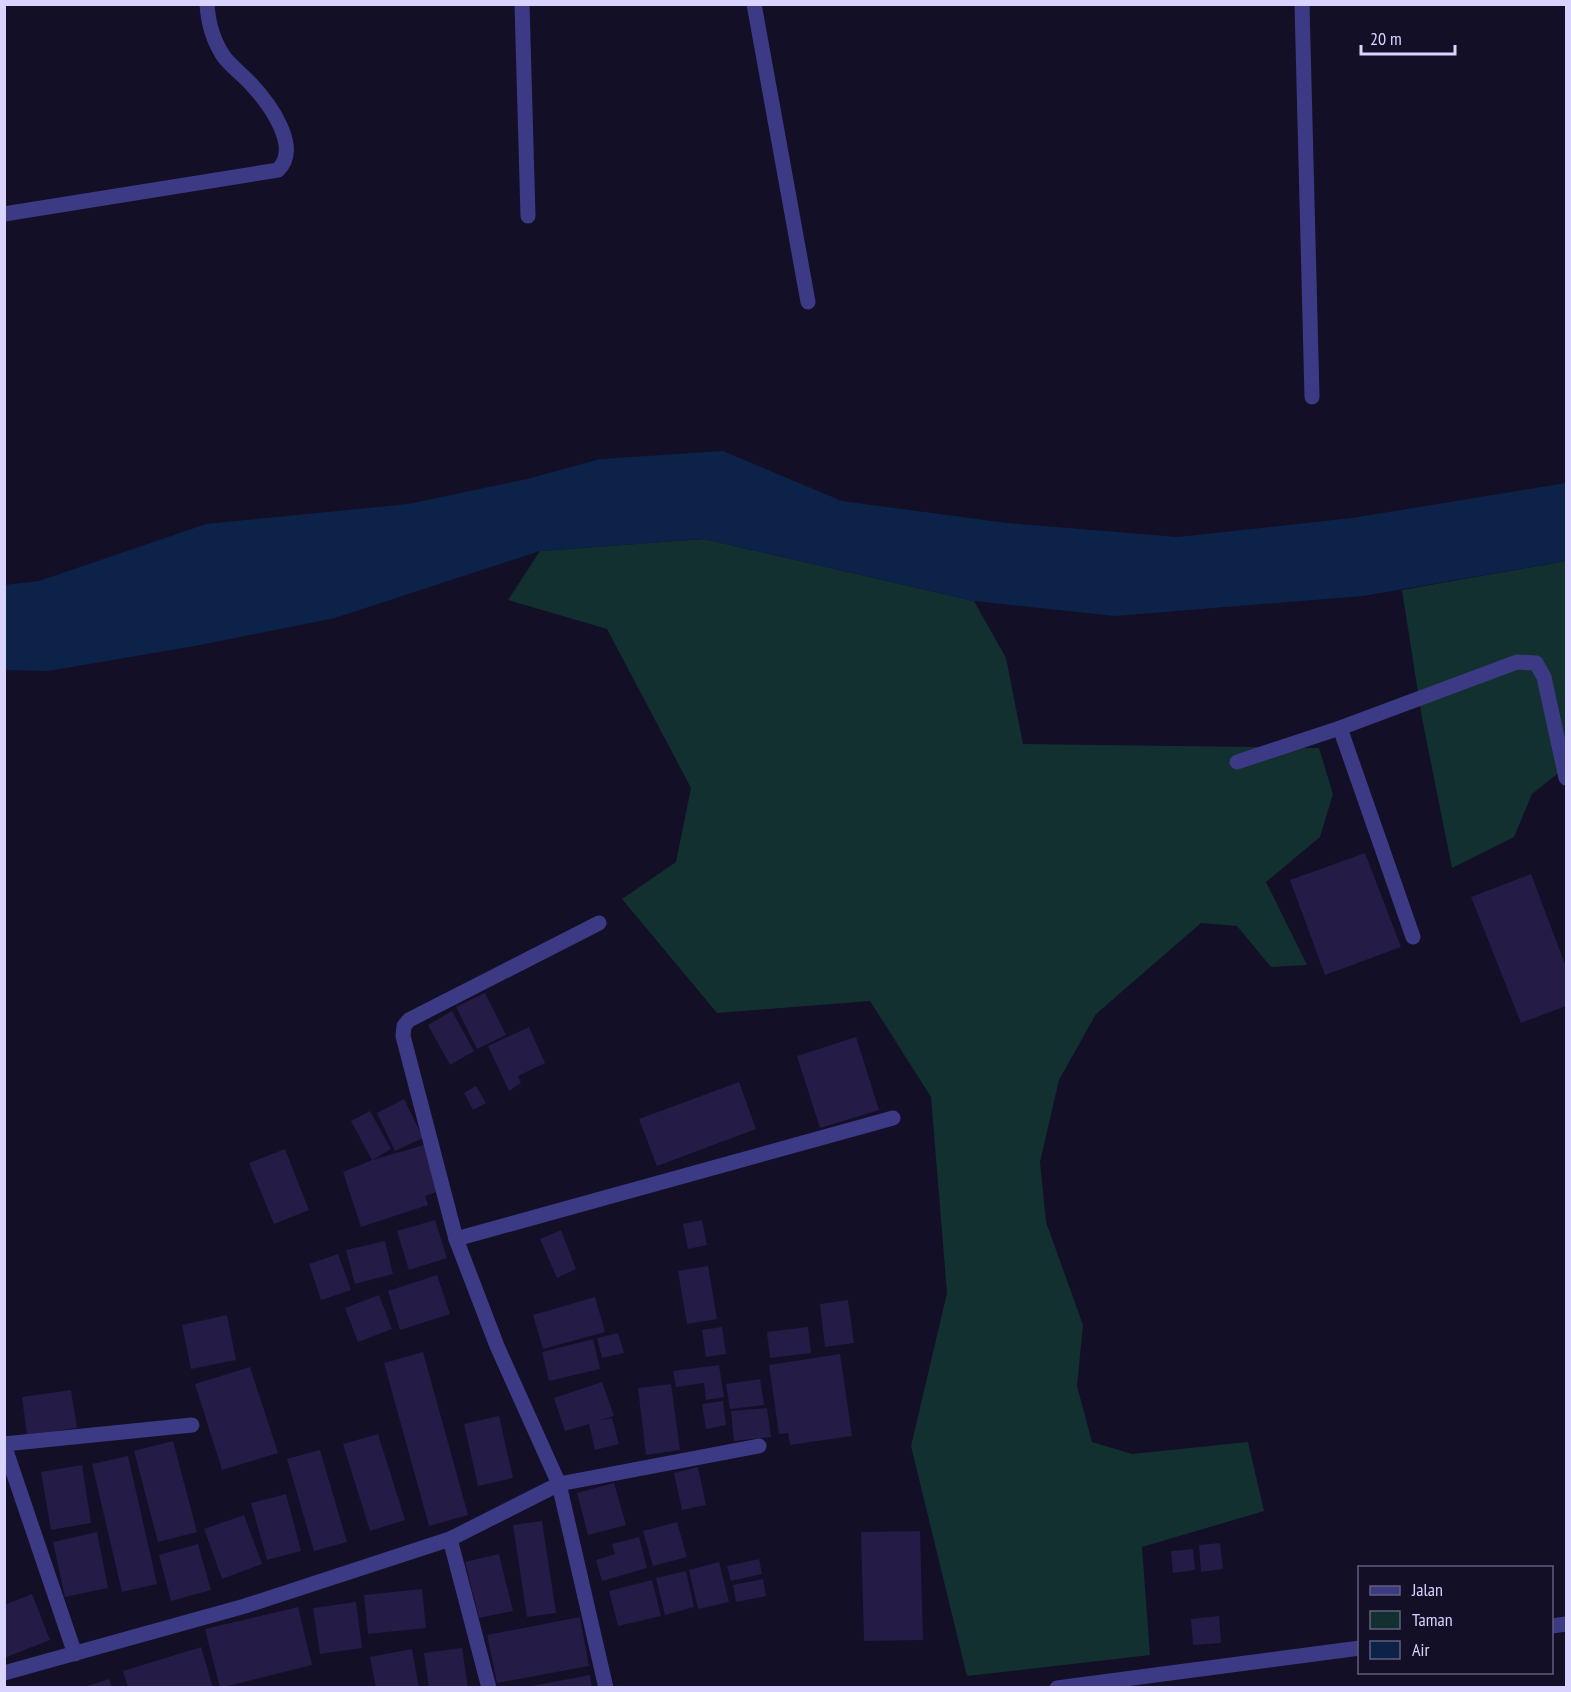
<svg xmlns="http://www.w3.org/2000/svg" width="1571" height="1692" viewBox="0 0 1571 1692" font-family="'PT Sans Narrow',sans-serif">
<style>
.green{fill:#12302f}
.water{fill:#0c2248}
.building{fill:#241b47}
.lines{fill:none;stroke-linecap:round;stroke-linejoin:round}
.minor{stroke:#3d3a85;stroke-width:15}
</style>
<rect width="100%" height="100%" fill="#130f26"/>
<g class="green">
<path d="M704,539L974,601L1006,658L1023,744L1319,748L1333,794L1320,837L1266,882L1307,965L1271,967L1237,926L1201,923L1096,1014L1059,1080L1040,1162L1046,1222L1083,1325L1077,1386L1092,1442L1132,1454L1248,1442L1264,1511L1142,1547L1150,1655L967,1676L911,1446L947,1293L931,1097L870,1001L717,1013L622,899L676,862L691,788L607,629L508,600L540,551Z"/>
<path d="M1566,561V767L1532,794L1514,837L1452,868L1422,718L1402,590Z"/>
</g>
<path class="water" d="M723,451L842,501L1007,523L1178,537L1352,518L1566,483V561L1363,596L1115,616L974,601L704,539L540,551L335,618L195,646L48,671L5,670V585L39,581L206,524L408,504L527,479L600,459Z"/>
<g class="building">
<path d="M1365,853L1401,947L1325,975L1290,880Z"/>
<path d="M1531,874L1566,967V1006L1521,1023L1471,897Z"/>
<path d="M485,993L506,1035L477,1049L456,1007Z"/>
<path d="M452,1011L474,1051L450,1065L428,1025Z"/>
<path d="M529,1027L545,1063L518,1076L521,1083L509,1091L488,1046Z"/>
<path d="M856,1037L879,1110L820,1128L797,1056Z"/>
<path d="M739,1082L756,1129L657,1166L639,1119Z"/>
<path d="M476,1086L486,1103L473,1110L464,1093Z"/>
<path d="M404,1099L423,1138L395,1151L377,1113Z"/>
<path d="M370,1111L391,1149L372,1160L351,1121Z"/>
<path d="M424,1145L439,1191L425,1196L428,1205L361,1227L343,1172L372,1160Z"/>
<path d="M285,1149L309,1210L274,1224L249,1163Z"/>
<path d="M435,1220L447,1258L409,1270L397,1231Z"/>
<path d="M702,1220L707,1245L688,1249L683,1224Z"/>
<path d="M561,1230L576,1269L557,1278L540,1239Z"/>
<path d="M385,1241L393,1274L355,1284L346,1250Z"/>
<path d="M338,1254L351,1290L321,1300L309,1264Z"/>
<path d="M708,1266L717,1319L687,1324L678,1271Z"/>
<path d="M437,1275L450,1314L400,1330L388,1291Z"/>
<path d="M379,1295L392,1329L358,1342L345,1308Z"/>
<path d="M595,1297L605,1332L543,1349L533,1315Z"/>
<path d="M848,1300L854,1343L825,1347L820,1304Z"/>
<path d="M227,1315L236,1360L191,1369L182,1325Z"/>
<path d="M722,1327L726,1354L706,1357L702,1330Z"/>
<path d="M808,1327L811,1353L770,1358L767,1332Z"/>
<path d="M618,1333L624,1353L602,1358L597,1338Z"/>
<path d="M593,1339L600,1369L549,1381L542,1352Z"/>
<path d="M423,1352L468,1515L429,1526L384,1363Z"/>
<path d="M840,1354L852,1436L790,1445L788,1433L779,1434L769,1365Z"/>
<path d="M719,1365L724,1397L706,1400L704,1383L676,1387L673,1371Z"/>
<path d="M250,1367L278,1453L222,1470L195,1384Z"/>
<path d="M760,1379L764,1405L730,1409L726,1384Z"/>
<path d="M602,1382L614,1416L598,1421L612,1418L619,1444L595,1450L589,1424L565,1431L554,1398Z"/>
<path d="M671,1384L680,1450L646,1455L638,1388Z"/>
<path d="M71,1390L77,1428L27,1435L22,1397Z"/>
<path d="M723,1401L726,1425L706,1429L702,1404Z"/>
<path d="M767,1408L771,1437L734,1441L731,1411Z"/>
<path d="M499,1416L513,1478L478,1486L464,1424Z"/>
<path d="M378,1434L405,1520L370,1531L343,1444Z"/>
<path d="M173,1441L197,1532L158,1542L134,1451Z"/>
<path d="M320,1450L347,1542L314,1551L287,1459Z"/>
<path d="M128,1456L157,1584L122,1592L92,1464Z"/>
<path d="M82,1465L91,1523L51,1530L41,1472Z"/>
<path d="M698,1467L706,1505L682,1510L674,1473Z"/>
<path d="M614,1483L626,1525L588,1535L577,1493Z"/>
<path d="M286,1494L301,1551L267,1560L251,1503Z"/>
<path d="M244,1515L262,1564L222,1579L204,1529Z"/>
<path d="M542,1521L556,1613L527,1617L513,1525Z"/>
<path d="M677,1522L687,1557L653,1566L643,1531Z"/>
<path d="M920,1531L923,1640L864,1641L861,1532Z"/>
<path d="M97,1532L108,1588L65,1597L53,1542Z"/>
<path d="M639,1537L647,1568L602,1581L596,1560L615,1554L612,1544Z"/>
<path d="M1220,1543L1223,1569L1201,1572L1199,1545Z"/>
<path d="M198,1544L211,1590L171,1601L159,1555Z"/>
<path d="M1193,1549L1195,1570L1173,1573L1171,1551Z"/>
<path d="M499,1554L513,1611L479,1618L465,1562Z"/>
<path d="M759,1559L762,1574L731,1581L727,1566Z"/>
<path d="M719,1562L729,1602L698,1609L689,1570Z"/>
<path d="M686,1571L694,1607L665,1615L656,1578Z"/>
<path d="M763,1579L766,1596L736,1602L733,1585Z"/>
<path d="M652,1580L661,1616L618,1626L609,1591Z"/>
<path d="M422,1589L426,1628L368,1634L364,1595Z"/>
<path d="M32,1594L50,1640L4,1658V1605Z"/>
<path d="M356,1602L362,1648L320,1654L313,1608Z"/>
<path d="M298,1607L312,1665L220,1688L205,1629Z"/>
<path d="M1219,1616L1221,1643L1193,1645L1191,1619Z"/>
<path d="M580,1617L589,1666L497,1683L487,1635Z"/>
<path d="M201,1647L213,1688H128L123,1671Z"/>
<path d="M462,1648L468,1688H429L424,1653Z"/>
<path d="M412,1649L419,1688H376L370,1657Z"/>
<path d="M590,1675L592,1688H532V1686Z"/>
<path d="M109,1679L112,1688H84V1687Z"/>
</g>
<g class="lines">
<g class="minor">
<path d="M522,4L528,216"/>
<path d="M754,4L808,302"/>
<path d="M1302,4L1312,397"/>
<path d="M4,214L278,170C302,147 268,102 251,84C243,75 232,67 224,57C214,42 208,22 207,4"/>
<path d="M1340,728L1413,937"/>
<path d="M1237,762L1340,728L1517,662L1536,663L1544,677L1566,778"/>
<path d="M599,923L409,1020L404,1026L403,1036L456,1239L497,1346L559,1484L606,1688"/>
<path d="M456,1239L893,1118"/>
<path d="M4,1444L192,1425"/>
<path d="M4,1445L75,1654"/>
<path d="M450,1539L489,1688"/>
<path d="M1552,1626L1566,1624"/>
<path d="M4,1673L245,1606L450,1539L559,1484L759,1446"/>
<path d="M1057,1688L1360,1648"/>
</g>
</g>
<rect width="1571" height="1692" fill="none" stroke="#d9d4ff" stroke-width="12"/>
<rect x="1358" y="1566" width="195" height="108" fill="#130f26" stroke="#625e7d" stroke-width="1.5"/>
<rect x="1370" y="1586" width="30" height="9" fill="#3d3a85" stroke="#625e7d" stroke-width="1.5"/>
<text x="1412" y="1596" font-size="18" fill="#d9d4ff">Jalan</text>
<rect x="1370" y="1611" width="30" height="18" fill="#12302f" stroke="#625e7d" stroke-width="1.5"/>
<text x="1412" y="1626" font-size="18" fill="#d9d4ff">Taman</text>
<rect x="1370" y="1641" width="30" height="18" fill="#0c2248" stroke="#625e7d" stroke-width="1.5"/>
<text x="1412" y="1656" font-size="18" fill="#d9d4ff">Air</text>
<path d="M1361 45v9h94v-9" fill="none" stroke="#d9d4ff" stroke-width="3"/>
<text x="1370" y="45" font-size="18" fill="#d9d4ff" stroke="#130f26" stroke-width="4.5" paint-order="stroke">20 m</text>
</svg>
